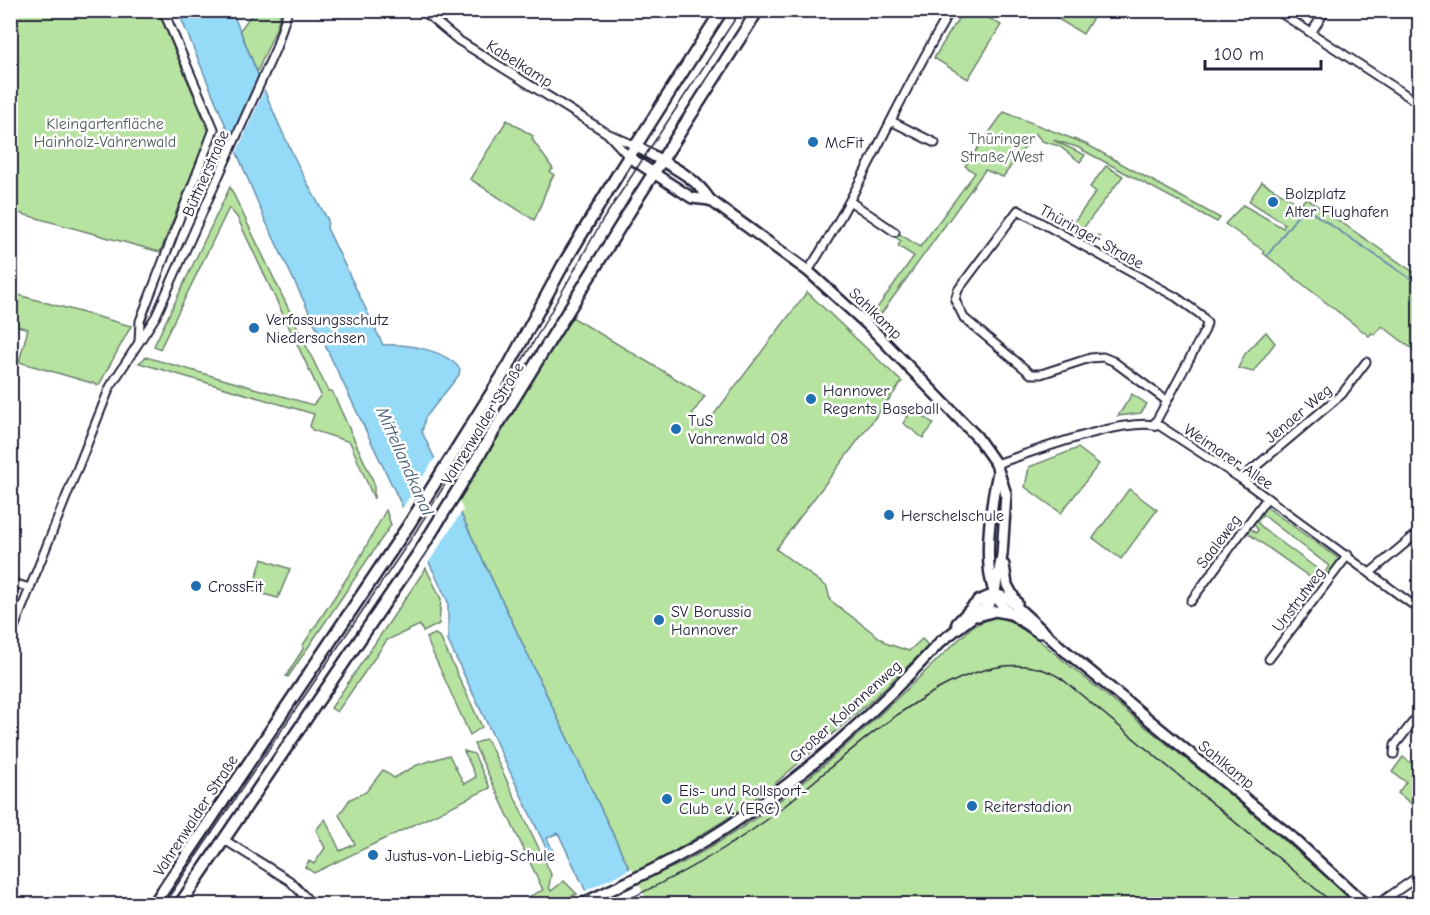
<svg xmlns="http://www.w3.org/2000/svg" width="1430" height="915" viewBox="0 0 1430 915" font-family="'Comic Neue',sans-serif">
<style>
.green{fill:#b7e3a0;stroke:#6c826e;stroke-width:1.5;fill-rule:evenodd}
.water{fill:#95daf7;stroke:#6790ac;stroke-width:1.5}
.pier{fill:#fff}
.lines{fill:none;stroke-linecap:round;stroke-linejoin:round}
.stream{stroke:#6790ac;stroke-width:2}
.minor-casing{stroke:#22223b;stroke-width:11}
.tertiary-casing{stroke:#22223b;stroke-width:14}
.secondary-casing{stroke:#22223b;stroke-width:15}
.minor{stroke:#fff;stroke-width:7}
.tertiary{stroke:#fff;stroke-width:9}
.secondary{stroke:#fff;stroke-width:10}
.tram{stroke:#22223b;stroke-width:1.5}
.poi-dot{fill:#1f6fb2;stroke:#fff;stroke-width:2}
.labels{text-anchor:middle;stroke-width:5;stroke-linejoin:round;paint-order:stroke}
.street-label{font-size:16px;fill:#22223b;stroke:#fff}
.park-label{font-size:16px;fill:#4f5c59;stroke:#fff}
.poi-label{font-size:16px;fill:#22223b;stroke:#fff;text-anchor:start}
.water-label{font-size:18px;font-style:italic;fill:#445973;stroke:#fff}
</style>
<rect width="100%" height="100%" fill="#fff"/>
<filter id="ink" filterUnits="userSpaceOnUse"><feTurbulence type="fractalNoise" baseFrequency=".0167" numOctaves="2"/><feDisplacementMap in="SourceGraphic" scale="12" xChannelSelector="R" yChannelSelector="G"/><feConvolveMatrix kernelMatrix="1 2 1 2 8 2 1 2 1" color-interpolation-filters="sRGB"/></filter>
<g filter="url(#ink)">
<g class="green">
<path d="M10,11H158L209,132L160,252L11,211Z"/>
<path d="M254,11H281L276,29L257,72L240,30Z"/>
<path d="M963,11H977L1001,25L968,79L934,58Z"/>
<path d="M1056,11V10L1097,11L1083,34L1053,16Z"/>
<path d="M1004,112L1086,144L1220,218L1217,222L1077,147L1053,140L1085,155L1080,162L1059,146L1042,141L1035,133L1003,177L985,170L881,314L875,311L914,256L898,246L901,241L895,237L898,233L920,247L975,173L965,166Z"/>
<path d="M507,120L533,136L532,139L553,169L550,172L554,175C544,189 543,205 534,220L470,179Z"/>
<path d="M1106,166L1123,176L1081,231L1093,240L1097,235L1100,237L1095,244L1068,230L1096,192L1090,187Z"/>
<path d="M1262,182L1300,205L1306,198L1419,276V354L1382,326L1375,335L1372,333L1369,336L1263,253L1264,251L1225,224L1243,205L1283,228L1285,224L1249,201Z"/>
<path d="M230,187L328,391H332L374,483V499L350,442L312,430L310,426L314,414L139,363L146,357L313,405L321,395L237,217L229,208L160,349L154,346Z"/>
<path d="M807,292L902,382L776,549L827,587L830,600L888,644L909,651L922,639L929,646L872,700L772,786L722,822L668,855L645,875C669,872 686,861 707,849C808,791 889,705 973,626L996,616L1022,626C1133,720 1250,805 1356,904H646L454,499L567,314L705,396L692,414L706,425Z"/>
<path d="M11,293L131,326L99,385L19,362L28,329L11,324Z"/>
<path d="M1266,332L1275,343L1253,372L1238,368L1245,354Z"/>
<path d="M1132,394L1147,404L1141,413L1118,416Z"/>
<path d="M913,409L934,424L923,438L903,423Z"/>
<path d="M1078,448L1099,464L1061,513L1025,487L1029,467Z"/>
<path d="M1129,489L1157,510L1121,559L1093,538Z"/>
<path d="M1265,506L1339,559L1321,585L1246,532L1250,528L1256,533L1258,530L1253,523ZM1263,515L1329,566L1324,574L1265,530L1257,522Z"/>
<path d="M386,510L391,525L288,677L286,676L303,649V645L358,561Z"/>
<path d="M262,559L290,569L278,598L252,591Z"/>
<path d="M426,568L441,599L439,624L423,632L420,625L387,640L337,712L331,708Z"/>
<path d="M435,634L440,637L482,727L470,735L426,638Z"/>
<path d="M485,739L488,741L551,874L549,887L551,891L564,881L577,894L553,904H514L543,890L474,744Z"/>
<path d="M464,751L474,754L490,788L314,873L305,867L309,861L314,864L325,848L316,830L325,819L340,851L355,844L339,815L350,799L366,792L383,770L394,778L417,765L449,755L464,784L476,777Z"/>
<path d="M1403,757L1419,769V810L1398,793L1406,782L1392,772Z"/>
</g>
<path class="water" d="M178,11H232C261,82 288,154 328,220L327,228L383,345C408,344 444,349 460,369L459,375L425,418L422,432L646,904H592L558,833L547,838L553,851L549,854L448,641V602L265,220Z"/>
<g class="pier">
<path d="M260,71L266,86L236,154L230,139Z"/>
<path d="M437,455L463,510L427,565L401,510Z"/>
<path d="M632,868L646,899L634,904H589L583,892Z"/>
</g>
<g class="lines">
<path class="stream" d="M1267,256L1304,207L1420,285"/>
<defs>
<g id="minor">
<path d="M422,10L458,40L607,133L636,146"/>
<path d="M1276,10L1420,104"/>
<path d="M1311,33L1326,10"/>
<path d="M891,121L935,143"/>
<path d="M607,133L629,157"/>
<path d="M851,202L895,232"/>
<path d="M1018,210L1176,297L1201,315L1207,323L1205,330L1167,401L1113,361L1103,357L1090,358L1041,374H1031L964,318L955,300L958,290Z"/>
<path d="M808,271C863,187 899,95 951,10"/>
<path d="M139,342L140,321L214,129L163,10"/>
<path d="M1154,425L1167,401"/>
<path d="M996,464C1033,452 1125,416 1160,426L1241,479L1420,610"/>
<path d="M1241,479L1342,394L1366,362"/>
<path d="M1371,572L1420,531"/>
<path d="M10,582L30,588"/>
<path d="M1191,601L1267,498"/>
<path d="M10,638L110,387L156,316L276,48L288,10"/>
<path d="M1269,659L1348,555"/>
<path d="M1394,754L1395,745L1420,713"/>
<path d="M223,839L290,881L312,904"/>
<path d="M1378,904L1420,875"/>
</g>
<g id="tertiary">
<path d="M636,146C663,163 693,173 710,200L808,271L871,328L977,437L996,464L1006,494L1002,555L994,597L988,605L939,643"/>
<path d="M629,157L692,198L710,200"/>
<path d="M998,472C991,504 980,574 999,601C1007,614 1026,623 1039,633"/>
<path d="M1004,565L1007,585L1017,603"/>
<path d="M978,616L995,611L1011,614"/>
<path d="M957,623L978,601L995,594L1007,598L1066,652"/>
<path d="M1063,649L1293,838L1365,904"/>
<path d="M581,904C630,881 680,858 726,828C802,779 880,708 942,640"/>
</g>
<g id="secondary">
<path d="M154,904L408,526L509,365L563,265L621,169L722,10"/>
<path d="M180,904L420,551L639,196L758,10"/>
</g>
</defs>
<use href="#minor" class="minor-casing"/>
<use href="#tertiary" class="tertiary-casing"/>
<use href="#secondary" class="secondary-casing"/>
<use href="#minor" class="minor"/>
<use href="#tertiary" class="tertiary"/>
<use href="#secondary" class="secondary"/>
<g class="tram">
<path d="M164,904L413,536L533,343L602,221L741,10"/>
<path d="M618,904C670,880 721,853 768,819C835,770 972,620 1062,679L1334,904"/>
</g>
</g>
</g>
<g class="poi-dot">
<circle cx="813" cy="142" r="6"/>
<circle cx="1273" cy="202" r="6"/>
<circle cx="254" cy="328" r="6"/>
<circle cx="811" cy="399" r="6"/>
<circle cx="676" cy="429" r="6"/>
<circle cx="889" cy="515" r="6"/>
<circle cx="196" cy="586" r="6"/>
<circle cx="659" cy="620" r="6"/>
<circle cx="667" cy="799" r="6"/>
<circle cx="972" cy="806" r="6"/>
<circle cx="373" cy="855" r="6"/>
</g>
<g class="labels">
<g class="street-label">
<text transform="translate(520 63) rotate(32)" y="6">Kabelkamp</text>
<text transform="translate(205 173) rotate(-66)" y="6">Büttnerstraße</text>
<text transform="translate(1092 236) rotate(29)" y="6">Thüringer Straße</text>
<text transform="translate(876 313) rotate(44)" y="6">Sahlkamp</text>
<text transform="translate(1298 413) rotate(-40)" y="6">Jenaer Weg</text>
<text transform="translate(482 423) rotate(-58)" y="6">Vahrenwalder Straße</text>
<text transform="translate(1229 456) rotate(34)" y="6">Weimarer Allee</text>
<text transform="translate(1218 541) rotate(-53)" y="6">Saaleweg</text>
<text transform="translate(1298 599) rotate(-53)" y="6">Unstrutweg</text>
<text transform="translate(845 711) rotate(-42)" y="6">Großer Kolonnenweg</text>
<text transform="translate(1227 764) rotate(39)" y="6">Sahlkamp</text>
<text transform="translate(195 815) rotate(-57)" y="6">Vahrenwalder Straße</text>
</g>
<g class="park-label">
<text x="105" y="129">Kleingartenfläche<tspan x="105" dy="18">Hainholz-Vahrenwald</tspan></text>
<text x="1002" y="144">Thüringer<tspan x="1002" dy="18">Straße/West</tspan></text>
</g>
<g class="poi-label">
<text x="825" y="148">McFit</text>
<text x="1285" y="199">Bolzplatz<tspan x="1285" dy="18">Alter Flughafen</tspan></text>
<text x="266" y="325">Verfassungsschutz<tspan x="266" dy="18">Niedersachsen</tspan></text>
<text x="823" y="396">Hannover<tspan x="823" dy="18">Regents Baseball</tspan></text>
<text x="688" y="426">TuS<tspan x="688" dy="18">Vahrenwald 08</tspan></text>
<text x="901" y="521">Herschelschule</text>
<text x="208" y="592">CrossFit</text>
<text x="671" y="617">SV Borussia<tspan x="671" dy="18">Hannover</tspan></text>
<text x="679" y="796">Eis- und Rollsport-<tspan x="679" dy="18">Club e.V. (ERC)</tspan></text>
<text x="984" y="812">Reiterstadion</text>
<text x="385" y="861">Justus-von-Liebig-Schule</text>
</g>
<g class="water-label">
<text transform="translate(405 461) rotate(66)" y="6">Mittellandkanal</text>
</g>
</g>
<rect width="1430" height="915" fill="none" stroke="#fff" stroke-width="36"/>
<rect x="18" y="18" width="1394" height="879" fill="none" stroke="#22223b" stroke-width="2" filter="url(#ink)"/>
<path d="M1205 60v9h116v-9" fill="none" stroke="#22223b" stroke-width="3"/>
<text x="1214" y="60" font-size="18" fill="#22223b" stroke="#ffffff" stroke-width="4.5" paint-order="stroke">100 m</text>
</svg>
